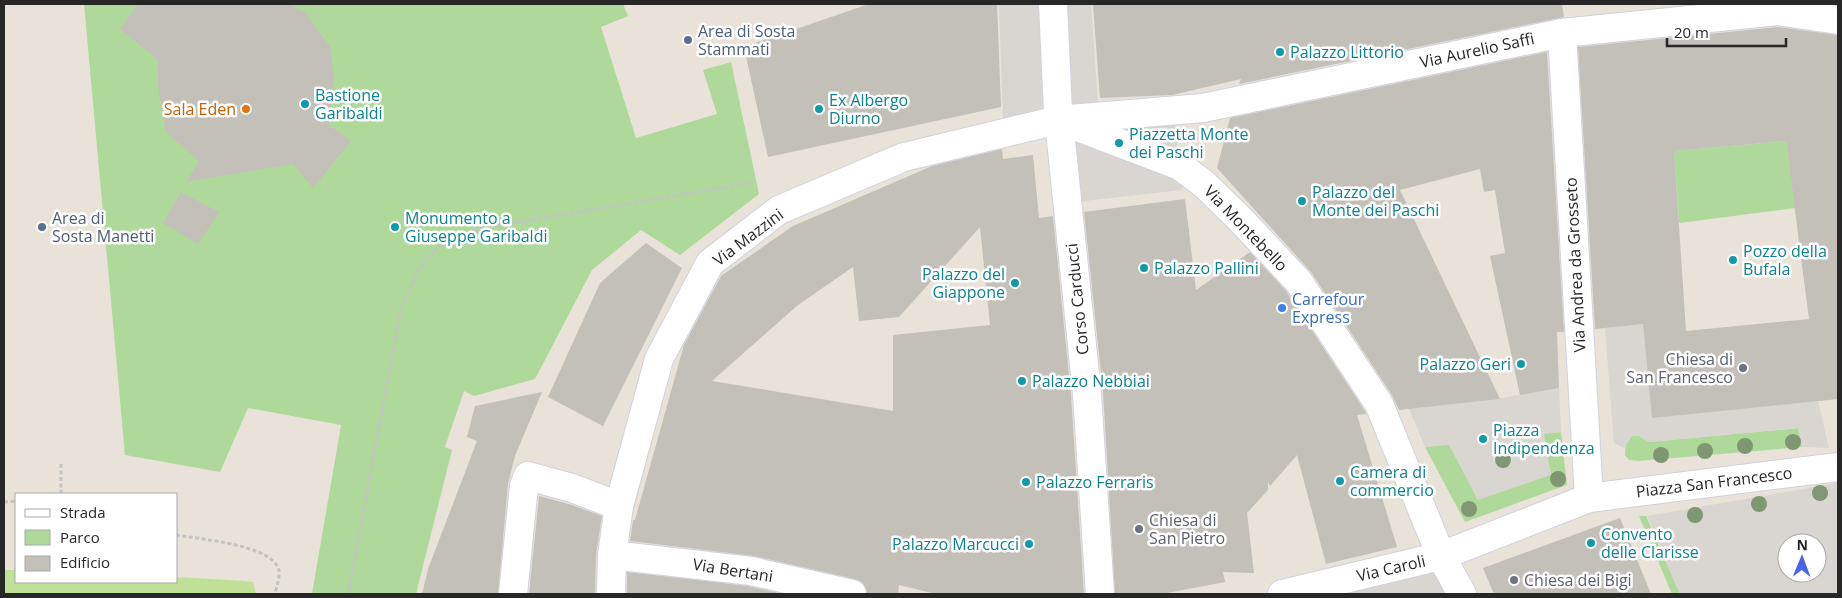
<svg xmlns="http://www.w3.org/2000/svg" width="1842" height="598" viewBox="0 0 1842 598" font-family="'Open Sans',sans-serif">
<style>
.green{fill:#afd99b}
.pitch{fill:#c0e098}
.plaza{fill:#d9d5d0;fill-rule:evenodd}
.building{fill:#c3bfb9;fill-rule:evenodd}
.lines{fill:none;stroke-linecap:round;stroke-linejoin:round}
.minor-casing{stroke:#cfd2de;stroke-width:30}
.path{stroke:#c3c3c3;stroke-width:3;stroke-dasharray:4 2.5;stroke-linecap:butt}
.minor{stroke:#fff;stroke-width:28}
.tree{fill:#809773}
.service-dot{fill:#5c6f8a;stroke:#fff;stroke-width:2}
.culture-dot{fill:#0f9aa8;stroke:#fff;stroke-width:2}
.food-dot{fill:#e8710a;stroke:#fff;stroke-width:2}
.shop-dot{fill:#3f7fe0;stroke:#fff;stroke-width:2}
.worship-dot{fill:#6b7280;stroke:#fff;stroke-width:2}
.labels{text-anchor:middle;stroke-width:5;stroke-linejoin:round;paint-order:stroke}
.service-label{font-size:16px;fill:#4e5e75;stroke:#fff;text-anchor:start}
.street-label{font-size:16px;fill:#272727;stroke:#fff}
.culture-label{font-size:16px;fill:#0d838f;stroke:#fff;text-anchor:start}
.food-label{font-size:16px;fill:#c56008;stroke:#fff;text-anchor:end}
.shop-label{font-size:16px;fill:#366cbe;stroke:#fff;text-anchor:start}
.worship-label{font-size:16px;fill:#5b616d;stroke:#fff;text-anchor:start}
</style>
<rect width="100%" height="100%" fill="#e8e2d9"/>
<g class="green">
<path d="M84,4H623L628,16L601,27L636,138L717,114L703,70L731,62L759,194L680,255L641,230L592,270L535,379L474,396L464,391L445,447L452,450L416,594H312L341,425L248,408L220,472L125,455Z"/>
<path d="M1786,141L1795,208L1679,223L1674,151Z"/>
<path d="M1799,428L1802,447L1638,461L1629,460L1625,455L1626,441L1632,436H1639L1649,442Z"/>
<path d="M1561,432L1567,485L1465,522L1425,447L1449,444L1478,500L1544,433Z"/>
<path d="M1639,516H1646L1680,594H1672Z"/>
</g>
<path class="pitch" d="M4,570H16V582H176V577L245,581L253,582L256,594H4Z"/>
<g class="plaza">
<path d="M999,4H1091L1098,104L1003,121Z"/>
<path d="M1174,112L1182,190L1067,203L1058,120Z"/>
<path d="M1643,324L1652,417L1818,401L1829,448L1802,447L1798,428L1649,442L1639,436H1632L1624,448L1614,443L1605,328Z"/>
<path d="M1559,388L1561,432L1544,434L1551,475L1478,500L1449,445L1425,447L1409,409L1490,400ZM1502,449L1508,451L1512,456L1510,465L1504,468L1498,467L1493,460L1496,451Z"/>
<path d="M1838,483V594H1680L1647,516ZM1787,543H1817V573H1787Z"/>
<path d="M1441,556L1462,594H1327Z"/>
</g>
<g class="building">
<path d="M138,4H290L306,13L330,47L334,79L329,125L351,141L313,188L293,164L186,182L199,161L166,132L159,94L157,59L120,29Z"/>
<path d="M869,4H997L1001,107L768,157L744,47Z"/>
<path d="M1093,4H1562L1564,17L1239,84L1241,79L1172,95L1100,98Z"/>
<path d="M1778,27L1838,35V399L1652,418L1643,324L1595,329L1578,47ZM1786,141L1809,319L1686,331L1674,151Z"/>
<path d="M1547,52L1564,332H1557L1559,388L1520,395L1490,256L1505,253L1495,190L1484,192L1480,169L1400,190L1500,399L1399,410L1392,395L1311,272L1217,168L1230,118Z"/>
<path d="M1002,149L1003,159L1033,155L1039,218L1053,216L1071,395L1084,594H936L899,585L898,594H867L863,583L855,579L754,556L630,541L633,520H635L684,345L721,276L793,226L932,166ZM980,227L990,325L893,335V411L712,381L798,305L853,267L859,321L899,317Z"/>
<path d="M181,192L219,212L198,244L163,223Z"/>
<path d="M1185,199L1196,290L1250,252L1286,291L1365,411L1366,414L1357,415L1397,547L1326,564L1297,455L1270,486L1268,482V490L1247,513L1254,573L1223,572L1225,582L1162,594H1115L1103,392L1084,212Z"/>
<path d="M646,243L682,268L603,426L548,397L600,283Z"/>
<path d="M542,392L515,456L508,484L498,594H422L428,569L477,441L467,437L475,406Z"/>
<path d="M539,496L572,505L602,516L596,555L595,594H529Z"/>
<path d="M1620,518L1651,594H1494L1483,568Z"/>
<path d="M627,572L748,586L783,594H627Z"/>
</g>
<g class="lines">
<defs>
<g id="minor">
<path d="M1053,4L1058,111L1087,394L1100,594"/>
<path d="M1562,33L1589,498"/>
<path d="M1067,123L1180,166L1204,184L1239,218L1298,281L1379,404L1441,556L1462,594"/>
<path d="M612,555L751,571L852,594"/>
<path d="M513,594L524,486L528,476L572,488L619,506"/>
<path d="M611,594L612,555L619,506L659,359L710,263L779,210L904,157L1058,120L1203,108L1562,33L1778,11L1838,20"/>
<path d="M1282,594L1441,556L1589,498L1838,467"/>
</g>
</defs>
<use href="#minor" class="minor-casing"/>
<g class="path">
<path d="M61,494V463"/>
<path d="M4,502L16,501"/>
<path d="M176,535C199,539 275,545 279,571C280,578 276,588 275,594"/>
<path d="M348,594L401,308L419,268L445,241L477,229L756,182"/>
</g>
<use href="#minor" class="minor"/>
</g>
<g class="tree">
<circle cx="1793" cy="442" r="8"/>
<circle cx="1745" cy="446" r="8"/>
<circle cx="1705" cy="451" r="8"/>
<circle cx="1661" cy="455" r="8"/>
<circle cx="1503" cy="460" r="8"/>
<circle cx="1558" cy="479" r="8"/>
<circle cx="1820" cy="493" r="8"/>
<circle cx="1759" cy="504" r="8"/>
<circle cx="1469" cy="509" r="8"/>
<circle cx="1695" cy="515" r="8"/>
</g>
<g class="service-dot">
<circle cx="688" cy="40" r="5"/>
<circle cx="42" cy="227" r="5"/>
</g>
<g class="culture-dot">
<circle cx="1280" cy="52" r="5"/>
<circle cx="305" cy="104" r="5"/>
<circle cx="819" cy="109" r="5"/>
<circle cx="1119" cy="143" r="5"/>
<circle cx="1302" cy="201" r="5"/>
<circle cx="395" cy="227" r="5"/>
<circle cx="1733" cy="260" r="5"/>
<circle cx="1144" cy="268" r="5"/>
<circle cx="1015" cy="283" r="5"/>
<circle cx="1521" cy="364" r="5"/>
<circle cx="1022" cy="381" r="5"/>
<circle cx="1483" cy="439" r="5"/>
<circle cx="1340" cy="481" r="5"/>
<circle cx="1026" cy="482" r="5"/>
<circle cx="1591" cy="543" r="5"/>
<circle cx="1029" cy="544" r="5"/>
</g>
<circle class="food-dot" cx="246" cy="109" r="5"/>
<circle class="shop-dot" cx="1282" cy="308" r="5"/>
<g class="worship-dot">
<circle cx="1743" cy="368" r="5"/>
<circle cx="1139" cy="529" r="5"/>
<circle cx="1514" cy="580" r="5"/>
</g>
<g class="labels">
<g class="service-label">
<text x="698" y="37">Area di Sosta<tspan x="698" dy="18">Stammati</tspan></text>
<text x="52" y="224">Area di<tspan x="52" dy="18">Sosta Manetti</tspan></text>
</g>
<g class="street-label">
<text transform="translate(1477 50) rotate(-12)" y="6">Via Aurelio Saffi</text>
<text transform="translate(1246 228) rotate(46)" y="6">Via Montebello</text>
<text transform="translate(748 237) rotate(-37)" y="6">Via Mazzini</text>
<text transform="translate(1575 265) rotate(-93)" y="6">Via Andrea da Grosseto</text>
<text transform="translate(1077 299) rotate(-96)" y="6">Corso Carducci</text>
<text transform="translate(1714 482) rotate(-7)" y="6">Piazza San Francesco</text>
<text transform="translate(1391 568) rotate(-13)" y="6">Via Caroli</text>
<text transform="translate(733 570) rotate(9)" y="6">Via Bertani</text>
</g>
<g class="culture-label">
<text x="1290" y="58">Palazzo Littorio</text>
<text x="315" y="101">Bastione<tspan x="315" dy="18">Garibaldi</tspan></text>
<text x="829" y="106">Ex Albergo<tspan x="829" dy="18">Diurno</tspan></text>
<text x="1129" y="140">Piazzetta Monte<tspan x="1129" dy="18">dei Paschi</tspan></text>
<text x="1312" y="198">Palazzo del<tspan x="1312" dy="18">Monte dei Paschi</tspan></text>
<text x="405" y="224">Monumento a<tspan x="405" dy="18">Giuseppe Garibaldi</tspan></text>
<text x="1743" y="257">Pozzo della<tspan x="1743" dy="18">Bufala</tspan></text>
<text x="1154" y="274">Palazzo Pallini</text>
<text x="1005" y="280" text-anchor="end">Palazzo del<tspan x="1005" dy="18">Giappone</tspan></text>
<text x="1511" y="370" text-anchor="end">Palazzo Geri</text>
<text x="1032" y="387">Palazzo Nebbiai</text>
<text x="1493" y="436">Piazza<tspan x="1493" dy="18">Indipendenza</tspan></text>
<text x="1350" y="478">Camera di<tspan x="1350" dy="18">commercio</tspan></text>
<text x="1036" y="488">Palazzo Ferraris</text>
<text x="1601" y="540">Convento<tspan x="1601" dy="18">delle Clarisse</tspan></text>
<text x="1019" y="550" text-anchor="end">Palazzo Marcucci</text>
</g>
<g class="food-label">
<text x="236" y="115">Sala Eden</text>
</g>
<g class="shop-label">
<text x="1292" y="305">Carrefour<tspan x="1292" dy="18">Express</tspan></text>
</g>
<g class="worship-label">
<text x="1733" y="365" text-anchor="end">Chiesa di<tspan x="1733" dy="18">San Francesco</tspan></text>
<text x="1149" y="526">Chiesa di<tspan x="1149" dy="18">San Pietro</tspan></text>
<text x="1524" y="586">Chiesa dei Bigi</text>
</g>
</g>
<rect width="1842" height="598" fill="none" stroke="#272727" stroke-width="10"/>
<rect x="15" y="493" width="162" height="90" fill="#ffffff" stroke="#a9a9a9"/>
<rect x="25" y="509" width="25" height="8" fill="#ffffff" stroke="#a9a9a9"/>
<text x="60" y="518" font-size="15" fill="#272727">Strada</text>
<rect x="25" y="530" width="25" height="15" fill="#afd99b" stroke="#a9a9a9"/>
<text x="60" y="543" font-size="15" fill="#272727">Parco</text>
<rect x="25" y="556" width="25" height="15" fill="#c3bfb9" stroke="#a9a9a9"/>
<text x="60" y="568" font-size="15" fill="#272727">Edificio</text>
<g transform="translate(1802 558) rotate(1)"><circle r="24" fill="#ffffff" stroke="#a9a9a9"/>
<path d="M0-4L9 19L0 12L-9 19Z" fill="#4964e5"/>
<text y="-8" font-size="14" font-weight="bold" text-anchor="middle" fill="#272727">N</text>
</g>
<path d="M1667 38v8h119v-8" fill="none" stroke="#272727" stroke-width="2.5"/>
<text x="1674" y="38" font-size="15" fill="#272727" stroke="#ffffff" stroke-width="4" paint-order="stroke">20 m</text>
</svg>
